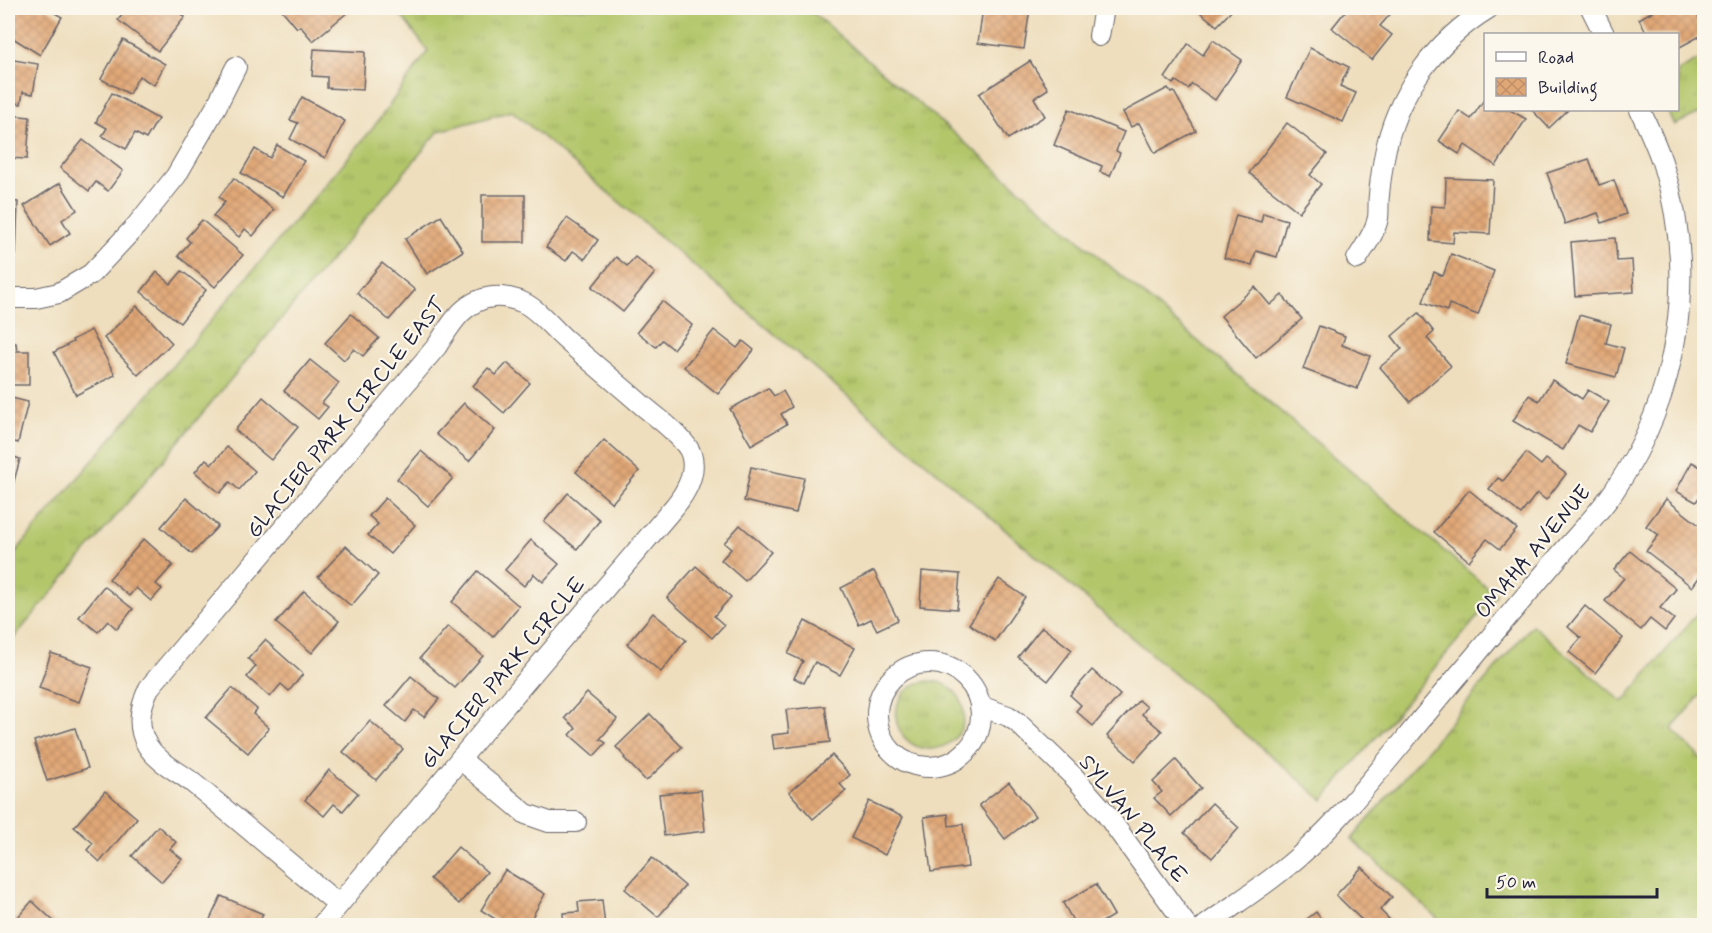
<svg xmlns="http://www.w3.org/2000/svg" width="1712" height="933" viewBox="0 0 1712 933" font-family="Mynerve,sans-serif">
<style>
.grass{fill:url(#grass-tufts);stroke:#6a7452;stroke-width:1.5}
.building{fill:url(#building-cross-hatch)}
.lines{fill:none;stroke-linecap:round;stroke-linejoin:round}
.minor-casing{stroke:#696468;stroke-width:22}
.minor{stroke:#fff;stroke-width:20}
.labels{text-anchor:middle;stroke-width:4.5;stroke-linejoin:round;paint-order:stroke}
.street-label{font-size:22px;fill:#22223b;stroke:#fbf7ec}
</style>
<defs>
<pattern id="grass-tufts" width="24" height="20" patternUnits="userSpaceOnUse" patternTransform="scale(1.5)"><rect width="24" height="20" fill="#b3c66a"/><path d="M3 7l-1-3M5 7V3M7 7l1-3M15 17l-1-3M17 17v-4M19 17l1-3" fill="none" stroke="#9aaa5d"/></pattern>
<pattern id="building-cross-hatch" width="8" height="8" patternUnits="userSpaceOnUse" patternTransform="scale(1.5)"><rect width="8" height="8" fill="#e0a776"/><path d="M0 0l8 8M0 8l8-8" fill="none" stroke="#c08f67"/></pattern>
</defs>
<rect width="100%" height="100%" fill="#fbf7ec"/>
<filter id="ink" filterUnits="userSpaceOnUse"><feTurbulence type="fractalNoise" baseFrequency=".0167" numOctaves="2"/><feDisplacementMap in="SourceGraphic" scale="12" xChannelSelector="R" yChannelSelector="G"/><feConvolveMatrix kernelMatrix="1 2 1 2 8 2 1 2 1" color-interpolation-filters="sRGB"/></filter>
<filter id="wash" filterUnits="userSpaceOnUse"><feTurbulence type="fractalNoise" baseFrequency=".008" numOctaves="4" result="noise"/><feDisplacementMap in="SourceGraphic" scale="24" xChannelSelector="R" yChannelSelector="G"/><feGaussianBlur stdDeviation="1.35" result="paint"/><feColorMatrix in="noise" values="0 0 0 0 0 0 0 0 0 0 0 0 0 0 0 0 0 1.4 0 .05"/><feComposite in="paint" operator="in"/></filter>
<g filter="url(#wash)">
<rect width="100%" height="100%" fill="#eedebd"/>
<g class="grass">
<path d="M391,8H807L1496,595L1323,800L512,111L439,131L8,645V561L373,128L428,51L403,18Z"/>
<path d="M1704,57V111L1674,125L1667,110H1678V71Z"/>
<path d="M1704,605V691L1672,729L1704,762V925H1434L1439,920L1352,839L1532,625L1623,702Z"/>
<circle cx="930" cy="715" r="34"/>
</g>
<g id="blocks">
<g class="building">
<path d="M10,8H46L62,17L40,55L8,35V11Z"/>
<path d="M128,8H173L185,17L158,51L118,20Z"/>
<path d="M285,8H344L348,12L313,41L300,26L297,28L282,10Z"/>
<path d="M983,8H1030L1024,49L978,43Z"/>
<path d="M1195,8H1234L1217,26Z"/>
<path d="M1348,8H1388L1393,11L1380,26L1392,35L1372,60L1332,28Z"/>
<path d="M1658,8H1694L1704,27V34L1678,48V34H1647L1639,19Z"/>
<path d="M123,40L165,64L154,85L139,76L129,94L101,79Z"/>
<path d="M1213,40L1242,60L1215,100L1192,84L1188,89L1176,81L1173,84L1165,78L1188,44L1203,55Z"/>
<path d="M1310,48L1349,67L1340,86L1356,93L1343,122L1287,97Z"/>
<path d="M314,49L365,52L363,90L327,88V77L312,76Z"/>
<path d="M8,59L38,64L33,94L23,92L21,104L8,101Z"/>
<path d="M1030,61L1048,89L1034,98L1045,116L1008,139L979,94Z"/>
<path d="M1168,88L1171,93L1174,92L1196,131L1155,153L1139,123L1131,127L1123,112Z"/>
<path d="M112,93L158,119L146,139L135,133L126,149L102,136L107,128L96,122Z"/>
<path d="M302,97L345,121L325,158L290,139L298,123L290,120Z"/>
<path d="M1486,97V110H1510L1526,119L1496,166L1465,145L1459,154L1439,141L1459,111L1471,119Z"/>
<path d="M1069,109L1124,132L1116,151L1120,153L1110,176L1100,172L1102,166L1054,145Z"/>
<path d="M1532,110H1568L1549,128Z"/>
<path d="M8,115L30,117L27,159L8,158Z"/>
<path d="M1287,123L1327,154L1310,175L1321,184L1299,212L1249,173Z"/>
<path d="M83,140L123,171L108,191L96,182L89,191L60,168Z"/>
<path d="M277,145L304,161L283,197L241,173L255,149L270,158Z"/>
<path d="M1589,159L1599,185L1614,180L1626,214L1602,223L1598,213L1565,224L1547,173Z"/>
<path d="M234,178L274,210L253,236L245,229L239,237L213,216L225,202L219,197Z"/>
<path d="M1446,178L1493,180L1490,234L1454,232L1453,243L1430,241L1431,206L1445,207Z"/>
<path d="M60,183L77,210L62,220L70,233L50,246L24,206Z"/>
<rect x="482" y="195" width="43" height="47"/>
<path d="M8,201L18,202L16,254L8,253Z"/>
<path d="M1263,213L1287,220L1277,257L1256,251L1252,265L1224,258L1236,215L1261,222Z"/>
<path d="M441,216L463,251L427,274L405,239Z"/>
<path d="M567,218L598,240L585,259L573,251L566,261L546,247Z"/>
<path d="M202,220L243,255L215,287L178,256L190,242L186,238Z"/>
<path d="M1615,238L1617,261L1632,260L1634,292L1575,296L1571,242Z"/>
<path d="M1451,254L1494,271L1478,315L1449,304L1447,311L1423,302L1434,272L1443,276Z"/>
<path d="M616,257L627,266L635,257L655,273L623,312L592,287Z"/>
<path d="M382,263L415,290L389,320L357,293Z"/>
<path d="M182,271L206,290L180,323L141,292L157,272L171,284Z"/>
<path d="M1255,287L1270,305L1282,295L1302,319L1256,358L1221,316Z"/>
<path d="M662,301L692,325L673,349L662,340L656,347L637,332Z"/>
<path d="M137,306L172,343L138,375L104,338Z"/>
<path d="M1419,313L1434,332L1427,338L1451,366L1410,402L1380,367L1402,349L1392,336Z"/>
<path d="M351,314L379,338L363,356L354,349L344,360L325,343Z"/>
<path d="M1579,315L1611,324L1606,343L1624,348L1616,377L1566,364Z"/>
<path d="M1319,326L1345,336L1342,345L1370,356L1357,389L1303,369Z"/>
<path d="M91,330L115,375L76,395L54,352L73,342L72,340Z"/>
<path d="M714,330L737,348L743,341L754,350L718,394L684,367Z"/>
<path d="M8,343H16L17,351H29V385H8Z"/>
<path d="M310,360L339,383L322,403L328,407L318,419L284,391Z"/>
<path d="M507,363L530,383L504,413L473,386L488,368L496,375Z"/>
<path d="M1552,380L1582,399L1588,390L1609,402L1590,432L1578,425L1563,450L1513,421L1529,395L1539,401Z"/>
<path d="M768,388L774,396L783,391L792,407L781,414L787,424L751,445L730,409Z"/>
<path d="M8,397L28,402L18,443L8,440Z"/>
<path d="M263,397L298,427L271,460L235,430Z"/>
<path d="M464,403L495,430L469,461L436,434Z"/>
<path d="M604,440L639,471L612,503L576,472Z"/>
<path d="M227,447L255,471L239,490L230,482L220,493L195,472L206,459L212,464Z"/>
<path d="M421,451L453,478L428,506L397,479Z"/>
<path d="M1526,453L1541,465L1546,459L1566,474L1546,500L1537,493L1521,514L1489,489L1498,478L1503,481Z"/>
<path d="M8,455L20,459L10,496L8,495Z"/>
<path d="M1692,462L1704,469V498L1700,496L1696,502L1676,491Z"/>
<path d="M751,467L804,478L796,513L744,501Z"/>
<path d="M1469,490L1517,529L1500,549L1487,539L1469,561L1434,532Z"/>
<path d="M568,493L600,520L577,549L544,522Z"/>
<path d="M186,498L218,526L192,554L161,527Z"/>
<path d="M385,498L415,525L390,554L368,535L378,524L369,516Z"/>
<path d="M1666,499L1704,529V571L1692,587L1646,551L1659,535L1646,526Z"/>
<path d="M740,525L771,552L745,581L721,560L731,549L724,543Z"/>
<path d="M144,539L173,565L156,584L162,589L151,601L136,588L129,596L109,579Z"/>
<path d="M531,540L559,564L543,582L534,574L524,586L505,570Z"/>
<path d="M346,546L378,575L351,606L318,577Z"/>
<path d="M1630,551L1676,589L1660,608L1674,619L1665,631L1650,619L1641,630L1605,601L1624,578L1614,570Z"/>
<path d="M696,566L731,597L714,616L724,625L712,638L667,598Z"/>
<path d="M478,571L519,606L493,637L452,602Z"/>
<path d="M874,571L898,620L877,630L871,619L859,625L841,588Z"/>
<path d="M922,571L960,574L957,609L920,606Z"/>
<path d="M999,579L1025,597L995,641L969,624Z"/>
<path d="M104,586L133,609L117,629L108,621L98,632L79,617Z"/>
<path d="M304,591L339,621L312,653L276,623Z"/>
<path d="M1585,606L1623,638L1595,673L1569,652L1581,638L1568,627Z"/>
<path d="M653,613L686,640L661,672L627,644Z"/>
<path d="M805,621L855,648L840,675L815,662L804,683L794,678L803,661L788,654Z"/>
<path d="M448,626L483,656L455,688L420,658Z"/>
<path d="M1042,627L1072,650L1048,681L1018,657Z"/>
<path d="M265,640L303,674L289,691L281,684L270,697L247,677L256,666L248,659Z"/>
<path d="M51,653L92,667L79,702L39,688Z"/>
<path d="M1092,670L1120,695L1093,726L1076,711L1081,705L1070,695Z"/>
<path d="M411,676L439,699L424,717L414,710L405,722L386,706Z"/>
<path d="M232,688L257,709L253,714L269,728L248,753L206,718Z"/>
<path d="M587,693L617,719L600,739L606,743L594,756L570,735L576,728L565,718Z"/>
<path d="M1139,700L1147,707L1142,714L1162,731L1135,761L1107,736Z"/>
<path d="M825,706L830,742L774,749L772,735L789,733L786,710Z"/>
<path d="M650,714L682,747L646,781L624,758L625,757L616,747Z"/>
<path d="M370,721L403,749L376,780L343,752Z"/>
<path d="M75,728L88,768L47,781L34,741Z"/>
<path d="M832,755L850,775L840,784L846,791L813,819L789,792Z"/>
<path d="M1176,760L1201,788L1171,816L1154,798L1162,792L1153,782Z"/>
<path d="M329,770L358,793L343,811L334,804L324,816L305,800Z"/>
<path d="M1009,782L1035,816L1005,839L979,805Z"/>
<path d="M701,790L705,831L664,836L659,794Z"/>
<path d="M105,791L137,818L100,862L87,850L93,843L74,827Z"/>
<path d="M869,801L903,817L885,855L851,838Z"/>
<path d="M1212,803L1239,828L1212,858L1184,833Z"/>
<path d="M948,814L949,826L963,824L968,867L931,872L924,817Z"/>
<path d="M158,826L176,842L170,849L182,859L162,882L132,856Z"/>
<path d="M458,847L487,872L459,904L430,879Z"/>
<path d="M652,858L685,886L658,917L625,889Z"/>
<path d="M1362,867L1392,897L1380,910L1389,919L1382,926H1368L1336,895Z"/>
<path d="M505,870L545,894L527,926H506L481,910Z"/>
<path d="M1096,884L1114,915L1096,926H1076L1063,903Z"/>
<path d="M221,896L263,914L258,926H207Z"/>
<path d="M602,900L605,926H564L563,913L579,912L578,902Z"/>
<path d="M32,901L59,926H10Z"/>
<path d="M1316,912L1326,926H1298Z"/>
</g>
</g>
</g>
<g filter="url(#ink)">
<use href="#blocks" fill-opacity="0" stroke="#696468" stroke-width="1.5"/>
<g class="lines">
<defs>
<g id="minor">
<path d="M1591,8L1604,34"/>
<path d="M1099,36L1104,8"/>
<path d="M1357,259C1365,246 1375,233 1378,218C1379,210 1378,202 1379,195C1380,182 1382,170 1384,158C1395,95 1435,41 1489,8"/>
<path d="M8,298H36L59,293L91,274L136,226L176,176L216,107L236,67"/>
<circle cx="929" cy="715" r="52"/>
<path d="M980,706L1008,716L1017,722L1074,777L1104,811L1187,926"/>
<path d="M460,759L526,814L549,822H576"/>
<path d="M321,926L481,734L675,506C686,492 697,472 691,454C689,447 682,440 677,435C667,424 654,415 642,405C617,383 591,362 566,340C552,328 540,311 524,303C516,299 503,296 493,297C464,300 451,324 437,346L149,688C140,707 136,726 147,745C158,763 178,771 193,783C242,823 290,864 338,904"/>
<path d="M1205,926C1239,901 1275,879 1306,850C1342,817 1372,779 1403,742C1426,713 1450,685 1474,657C1503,622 1532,588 1562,553C1579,533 1599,513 1614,491C1679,395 1698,276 1663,165C1657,146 1648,127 1640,110"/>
</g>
</defs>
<use href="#minor" class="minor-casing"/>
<use href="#minor" class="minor"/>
</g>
</g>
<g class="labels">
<g class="street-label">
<text transform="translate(345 417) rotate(-51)" y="8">GLACIER PARK CIRCLE EAST</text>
<text transform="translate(1532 551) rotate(-50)" y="8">OMAHA AVENUE</text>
<text transform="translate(502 672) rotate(-50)" y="8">GLACIER PARK CIRCLE</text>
<text transform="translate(1134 818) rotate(51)" y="8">SYLVAN PLACE</text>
</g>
</g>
<rect width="1712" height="933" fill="none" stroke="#fbf7ec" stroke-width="30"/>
<rect x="1484" y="33" width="195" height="78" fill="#fbf7ec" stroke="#a4a2a5" stroke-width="1.5"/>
<rect x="1496" y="52" width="30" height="9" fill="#ffffff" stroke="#a4a2a5" stroke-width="1.5"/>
<text x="1538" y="63" font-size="18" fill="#22223b">Road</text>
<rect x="1496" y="78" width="30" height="18" fill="url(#building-cross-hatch)" stroke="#a4a2a5" stroke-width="1.5"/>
<text x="1538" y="93" font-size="18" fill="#22223b">Building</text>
<path d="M1487 888v9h170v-9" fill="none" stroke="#22223b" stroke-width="3"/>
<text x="1496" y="888" font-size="18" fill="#22223b" stroke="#fbf7ec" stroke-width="4.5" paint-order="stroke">50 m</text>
</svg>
